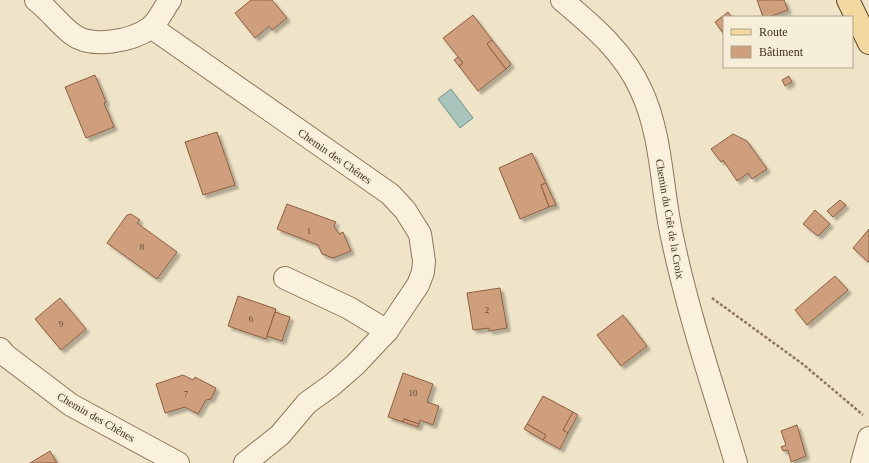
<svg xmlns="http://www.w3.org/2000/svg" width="869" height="463" viewBox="0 0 869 463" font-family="'Times New Roman',serif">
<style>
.water{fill:#a9c4bc;stroke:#6f938a}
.building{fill:#cf9f7d;stroke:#8d5f41;filter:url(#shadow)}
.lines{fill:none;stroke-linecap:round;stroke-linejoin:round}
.minor-casing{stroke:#8d765c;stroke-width:24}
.major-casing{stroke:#5b4430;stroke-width:24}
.path{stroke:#8d765c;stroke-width:2.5;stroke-dasharray:3 2;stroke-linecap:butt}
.minor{stroke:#faf1dc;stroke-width:22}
.major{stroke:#f3d9a0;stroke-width:22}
.labels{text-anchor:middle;stroke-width:4;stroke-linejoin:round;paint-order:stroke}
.number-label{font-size:9px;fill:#624a37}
.street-label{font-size:11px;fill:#3d2e20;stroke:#f7eed8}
</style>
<defs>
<filter id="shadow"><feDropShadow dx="3.5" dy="3.5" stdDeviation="1" flood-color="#0004"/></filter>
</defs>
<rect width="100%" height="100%" fill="#f0e4c8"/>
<path class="water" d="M451,89L473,118L460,128L438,99Z"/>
<g class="building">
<path d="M251,0H272L287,18L272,30L269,26L255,38L235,13Z"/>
<path d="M757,0H784L788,10L769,17H763Z"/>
<path d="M728,12L732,17H724L723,33L715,22Z"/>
<path d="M473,15L492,40L487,44L506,69L478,91L459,66L463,63L443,38Z"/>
<path d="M492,40L511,64L506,69L487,44Z"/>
<path d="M458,57L463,63L459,66L454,60Z"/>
<path d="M95,75L106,102L104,103L114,127L86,138L65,87Z"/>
<path d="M789,76L792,82L785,86L782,80Z"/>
<path d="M217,132L235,185L203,195L185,142Z"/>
<path d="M733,134L747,141L767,169L752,179L748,173L737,181L723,160L721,162L711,149Z"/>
<path d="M532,153L546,183L541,185L549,207L520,219L499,168Z"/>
<path d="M546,183L556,205L549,207L541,185Z"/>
<path d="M840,200L846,205L833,217L827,211Z"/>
<path d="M287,204L336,222L334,226L339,234L343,232L351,251L333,258L322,254L318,245L277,229Z"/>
<path d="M815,210L830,224L818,236L803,224Z"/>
<path d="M131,214L140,220L137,223L177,252L157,279L107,243L127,215Z"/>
<path d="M869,229V261L868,262L853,248Z"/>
<path d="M835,276L848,290L807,325L795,310Z"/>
<path d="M500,288L507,328L489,331V328L473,330L467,293Z"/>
<path d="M238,296L276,309L266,339L228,326Z"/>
<path d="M60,298L86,329L61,350L35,319Z"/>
<path d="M275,312L290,317L282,341L267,336Z"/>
<path d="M623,315L647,346L621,366L597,335Z"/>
<path d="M403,373L433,384L427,402L439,406L433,425L420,420L419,424L404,419L403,422L388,417Z"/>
<path d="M183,375L193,380L195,377L216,388L211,399L206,400L198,414L185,407L165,413L156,384Z"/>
<path d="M543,396L573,412L563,430L568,433L560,449L543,440L546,435L527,424Z"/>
<path d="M573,412L578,415L568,433L563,430Z"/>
<path d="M404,419L419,424L418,427L403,422Z"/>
<path d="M527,424L546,435L543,440L524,429Z"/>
<path d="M797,425L806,456L791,462L788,450L783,451L781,447L786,445L781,431Z"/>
<path d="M50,451L57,463H30Z"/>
</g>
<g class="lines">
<defs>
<g id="minor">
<path d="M36,0C49,10 59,24 72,34C91,49 132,41 150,28C158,22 164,8 170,0"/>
<path d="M562,0C593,26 624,52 641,90C663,137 661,191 673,241C689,317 714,389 736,463"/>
<path d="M151,27L390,194L405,210L420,234L424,261L423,272L418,285L387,331L355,365L332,385L307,403L280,435L245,463"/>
<path d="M285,278L349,308L387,331"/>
<path d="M0,349L5,355L71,405L178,463"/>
<path d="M862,463L869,438"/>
</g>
<path id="major" d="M848,0L869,43"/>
</defs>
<use href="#minor" class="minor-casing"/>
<use href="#major" class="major-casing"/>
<path class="path" d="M712,298L804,365L863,415"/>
<use href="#minor" class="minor"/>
<use href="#major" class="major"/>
</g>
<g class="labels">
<g class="number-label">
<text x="309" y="234">1</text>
<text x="142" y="250">8</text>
<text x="487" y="313">2</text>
<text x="251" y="322">6</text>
<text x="61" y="327">9</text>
<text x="413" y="396">10</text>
<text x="186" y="397">7</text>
</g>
<g class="street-label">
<text transform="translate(335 156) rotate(35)" y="4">Chemin des Chênes</text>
<text transform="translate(670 219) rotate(80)" y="4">Chemin du Crêt de la Croix</text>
<text transform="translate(96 417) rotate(30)" y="4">Chemin des Chênes</text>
</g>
</g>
<rect x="723" y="16" width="130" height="52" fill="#f7eed8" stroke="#ada18e"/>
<rect x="731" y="29" width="20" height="6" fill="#f3d9a0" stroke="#ada18e"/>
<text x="759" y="36" font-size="12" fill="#3d2e20">Route</text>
<rect x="731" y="46" width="20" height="12" fill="#cf9f7d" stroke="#ada18e"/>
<text x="759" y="56" font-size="12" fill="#3d2e20">Bâtiment</text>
</svg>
